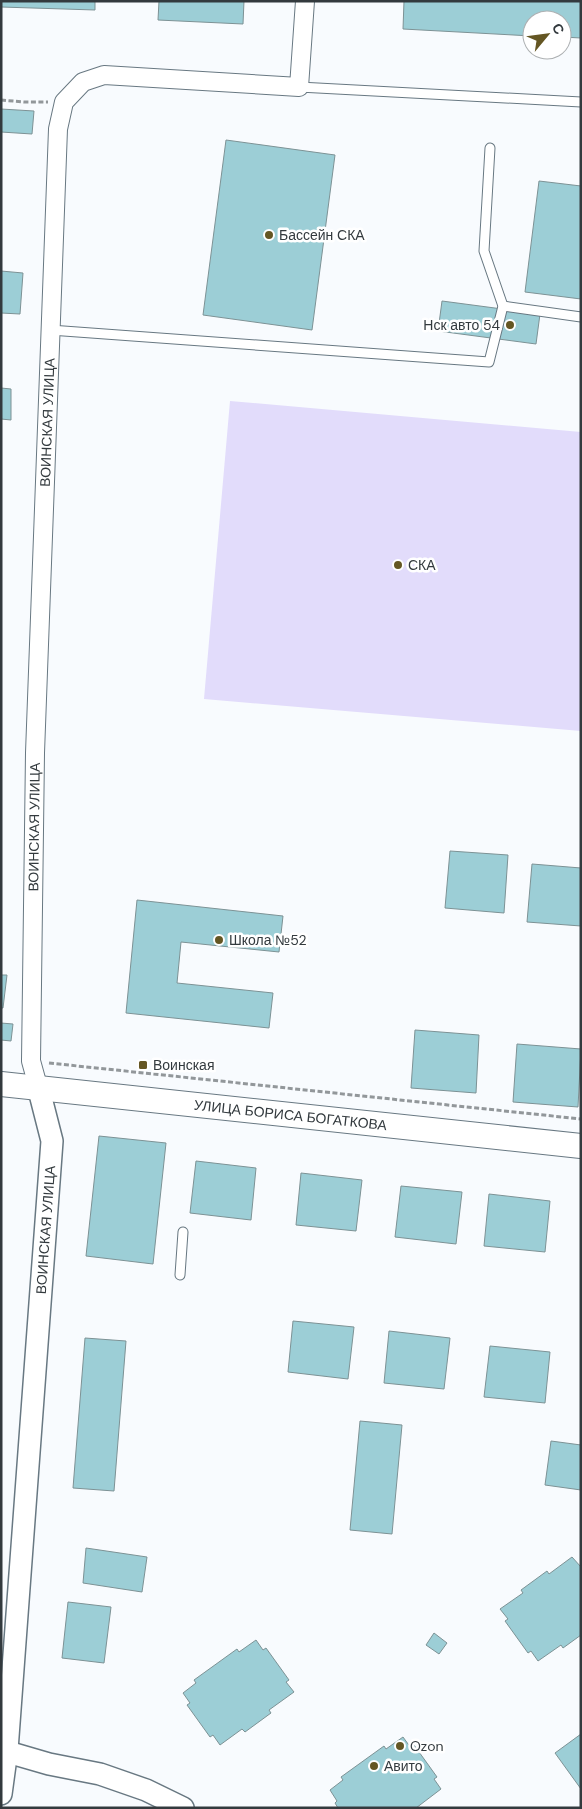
<svg xmlns="http://www.w3.org/2000/svg" width="582" height="1809" viewBox="0 0 582 1809" font-family="'DM Sans',sans-serif">
<style>
.green{fill:#e2dcfb}
.building{fill:#9cced6;stroke:#7d9295}
.lines{fill:none;stroke-linecap:round;stroke-linejoin:round}
.service-casing{stroke:#687882;stroke-width:11}
.minor-casing{stroke:#687882;stroke-width:20}
.tertiary-casing{stroke:#687882;stroke-width:24}
.secondary-casing{stroke:#687882;stroke-width:26}
.path{stroke:#92979a;stroke-width:3;stroke-dasharray:5 2.5;stroke-linecap:butt}
.service{stroke:#fff;stroke-width:9}
.minor{stroke:#fff;stroke-width:18}
.tertiary{stroke:#fff;stroke-width:21}
.secondary{stroke:#fff;stroke-width:24}
.poi-dot{fill:#645623;stroke:#fff;stroke-width:2}
.labels{text-anchor:middle;stroke-width:5;stroke-linejoin:round;paint-order:stroke}
.poi-label{font-size:14px;fill:#333a3e;stroke:#fff;text-anchor:start}
.street-label{font-size:14px;fill:#333a3e;stroke:#fff}
</style>
<rect width="100%" height="100%" fill="#f8fbfe"/>
<path class="green" d="M230,401L581,432V731L204,699Z"/>
<g class="building">
<path d="M1,1H95V10L1,7Z"/>
<path d="M159,1H244L243,24L158,20Z"/>
<path d="M404,1H581V38L562,37V20H532V36L403,29Z"/>
<path d="M1,109L34,111L32,134L1,132Z"/>
<path d="M226,140L335,155L312,330L203,315Z"/>
<path d="M539,181L581,186V299L525,292Z"/>
<path d="M1,271L23,273L20,314L1,313Z"/>
<path d="M442,301L540,314L536,344L438,331Z"/>
<path d="M1,388L11,389V420L1,419Z"/>
<path d="M450,851L508,855L504,913L445,908Z"/>
<path d="M532,864L581,868V926L527,922Z"/>
<path d="M137,900L283,916L279,952L181,942L177,983L273,993L269,1028L126,1013Z"/>
<path d="M1,975H7L3,1008H1Z"/>
<path d="M1,1023L13,1024L11,1041L1,1040Z"/>
<path d="M415,1030L479,1035L476,1093L411,1088Z"/>
<path d="M517,1044L581,1049L578,1107L513,1102Z"/>
<path d="M99,1136L166,1143L153,1264L86,1256Z"/>
<path d="M196,1161L256,1168L251,1220L190,1213Z"/>
<path d="M301,1173L362,1180L356,1231L296,1225Z"/>
<path d="M401,1186L462,1192L456,1244L395,1237Z"/>
<path d="M489,1194L550,1201L545,1252L484,1246Z"/>
<path d="M293,1321L354,1327L348,1379L288,1372Z"/>
<path d="M389,1331L450,1338L444,1389L384,1383Z"/>
<path d="M85,1338L126,1341L114,1491L73,1488Z"/>
<path d="M490,1346L550,1352L545,1403L484,1397Z"/>
<path d="M360,1421L402,1425L392,1534L350,1530Z"/>
<path d="M551,1441L581,1445V1490L545,1485Z"/>
<path d="M86,1548L147,1557L142,1592L83,1583Z"/>
<path d="M572,1557L581,1567V1635L563,1648L561,1645L538,1661L531,1651L528,1653L505,1621L508,1619L500,1609L523,1593L521,1590L547,1571L549,1574Z"/>
<path d="M68,1602L111,1607L104,1663L62,1658Z"/>
<path d="M434,1633L447,1643L439,1654L426,1645Z"/>
<path d="M256,1640L263,1650L266,1648L289,1680L286,1682L294,1692L269,1710L271,1713L245,1732L242,1729L220,1745L213,1735L210,1737L187,1705L190,1703L183,1693L196,1683L194,1680L237,1649L239,1652Z"/>
<path d="M581,1734V1789L555,1753Z"/>
<path d="M403,1737L411,1748L414,1745L437,1777L434,1779L441,1789L416,1808H338L335,1803L337,1801L330,1790L343,1780L341,1777L384,1746L386,1749Z"/>
</g>
<g class="lines">
<defs>
<g id="service">
<path d="M299,87L581,102"/>
<path d="M503,306L581,317"/>
<path d="M50,330L489,362L503,306L484,251L490,148"/>
<path d="M180,1275L183,1232"/>
</g>
<g id="minor">
<path id="s1" d="M39,1090L31,1061L35,753L58,129L64,102L83,82L104,75L299,87L305,1"/>
</g>
<g id="tertiary">
<path d="M1,1750L49,1764L100,1774L146,1790L183,1808"/>
<path id="s2" d="M1,1794L7,1750L52,1141L39,1090"/>
</g>
<g id="secondary">
<path id="s3" d="M1,1084L581,1146"/>
</g>
</defs>
<use href="#service" class="service-casing"/>
<use href="#minor" class="minor-casing"/>
<use href="#tertiary" class="tertiary-casing"/>
<use href="#secondary" class="secondary-casing"/>
<g class="path">
<path d="M1,100L24,102H48"/>
<path d="M49,1063L581,1119"/>
</g>
<use href="#service" class="service"/>
<use href="#minor" class="minor"/>
<use href="#tertiary" class="tertiary"/>
<use href="#secondary" class="secondary"/>
</g>
<g class="poi-dot">
<circle cx="269" cy="235" r="5"/>
<circle cx="510" cy="325" r="5"/>
<circle cx="398" cy="565" r="5"/>
<circle cx="219" cy="940" r="5"/>
<rect x="138" y="1060" width="10" height="10" rx="2.5"/>
<circle cx="400" cy="1746" r="5"/>
<circle cx="374" cy="1766" r="5"/>
</g>
<g class="labels">
<g class="poi-label">
<text x="279" y="240">Бассейн СКА</text>
<text x="500" y="330" text-anchor="end">Нск авто 54</text>
<text x="408" y="570">СКА</text>
<text x="229" y="945">Школа №52</text>
<text x="153" y="1070">Воинская</text>
<text x="410" y="1751">Ozon</text>
<text x="384" y="1771">Авито</text>
</g>
<g class="street-label">
<text dy="5" stroke="none"><textPath href="#s1" startOffset="669">ВОИНСКАЯ УЛИЦА</textPath></text>
<text dy="5" stroke="none"><textPath href="#s1" startOffset="264">ВОИНСКАЯ УЛИЦА</textPath></text>
<text dy="5" stroke="none"><textPath href="#s3" startOffset="291">УЛИЦА БОРИСА БОГАТКОВА</textPath></text>
<text dy="5" stroke="none"><textPath href="#s2" startOffset="566">ВОИНСКАЯ УЛИЦА</textPath></text>
</g>
</g>
<rect width="582" height="1809" fill="none" stroke="#333a3e" stroke-width="5"/>
<g transform="translate(547 35) rotate(61)"><circle r="24" fill="#ffffff" stroke="#adb0b2"/>
<path d="M0-4L9 19L0 12L-9 19Z" fill="#645623"/>
<text y="-8" font-size="14" font-weight="bold" text-anchor="middle" fill="#333a3e">С</text>
</g>
</svg>
